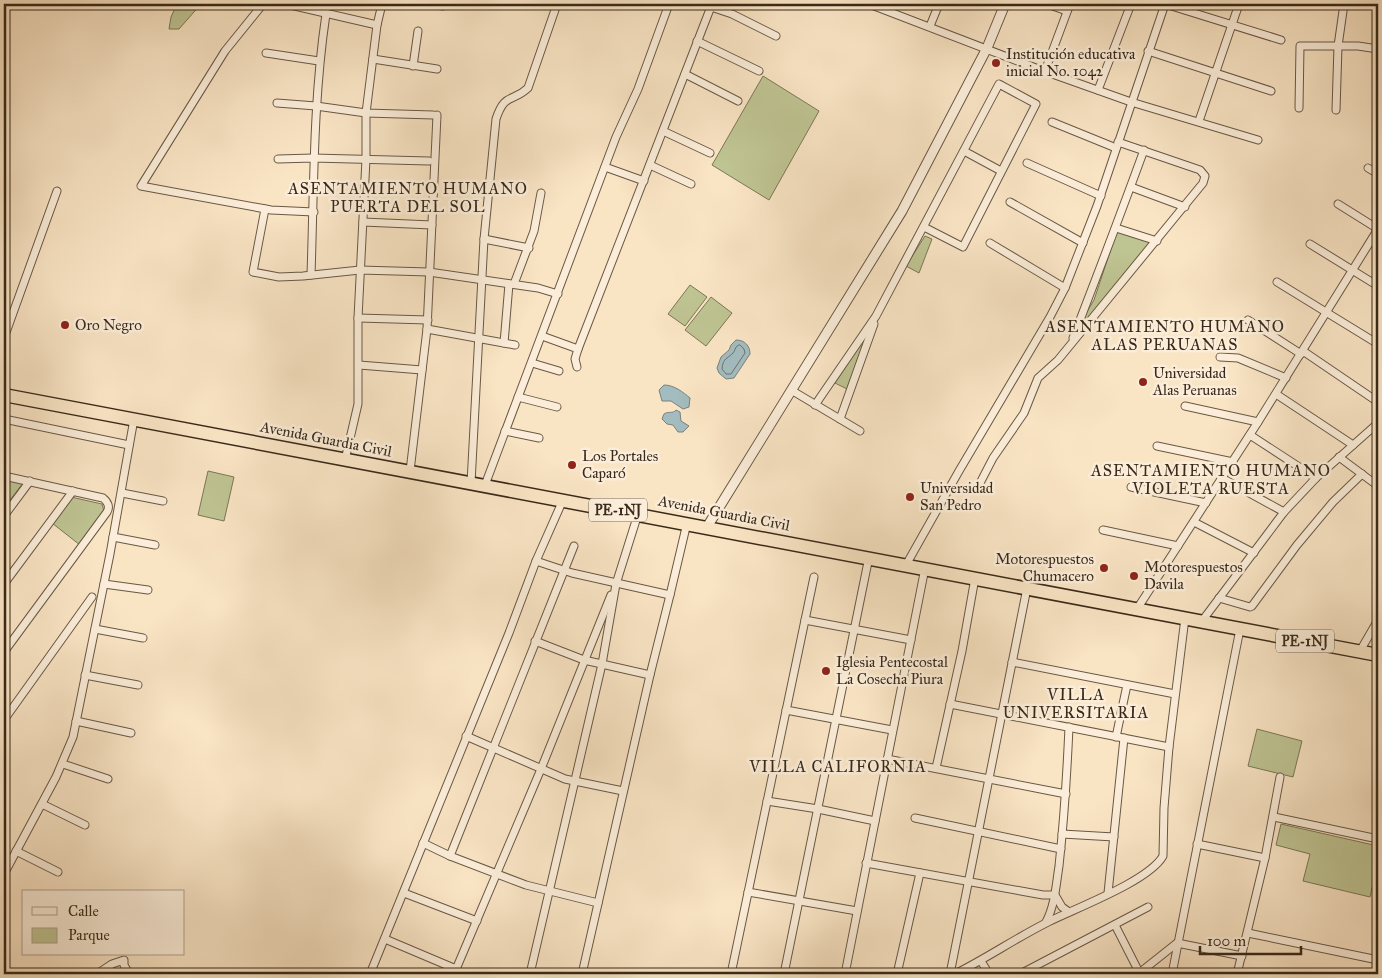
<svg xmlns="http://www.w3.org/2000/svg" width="1382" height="978" viewBox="0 0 1382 978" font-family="'IM FELL Great Primer',serif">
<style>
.green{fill:#bfc493;stroke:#7c7656}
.water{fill:#a3bcbf;stroke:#79817d}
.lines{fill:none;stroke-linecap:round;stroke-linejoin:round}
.shore{stroke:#6e726c;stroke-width:1}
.minor-casing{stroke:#695844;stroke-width:9}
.tertiary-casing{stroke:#695844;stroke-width:11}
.trunk-casing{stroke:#392919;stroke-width:15}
.minor{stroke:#fbedd9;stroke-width:7}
.tertiary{stroke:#fbedd9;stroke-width:9}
.trunk{stroke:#f9e4c4;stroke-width:12}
.poi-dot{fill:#8f2418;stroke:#fbedd9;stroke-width:2}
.labels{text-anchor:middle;stroke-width:5;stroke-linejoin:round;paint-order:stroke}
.shield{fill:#fbedd9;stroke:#736453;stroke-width:1}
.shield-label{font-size:14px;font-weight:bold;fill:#392919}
.poi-label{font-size:15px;fill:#392919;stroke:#fbedd9;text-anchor:start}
.street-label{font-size:15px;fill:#392919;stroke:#fbedd9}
.neighbourhood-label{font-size:16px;letter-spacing:1px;fill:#392919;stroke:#fbedd9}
</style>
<rect width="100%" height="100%" fill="#f9e4c4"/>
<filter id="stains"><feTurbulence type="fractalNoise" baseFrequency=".004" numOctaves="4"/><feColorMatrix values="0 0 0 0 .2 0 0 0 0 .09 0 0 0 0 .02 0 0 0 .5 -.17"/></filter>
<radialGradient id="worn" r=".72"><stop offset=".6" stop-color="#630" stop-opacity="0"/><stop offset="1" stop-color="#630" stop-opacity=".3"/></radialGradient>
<g class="green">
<path d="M177,4H201L179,29H169L171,17Z"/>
<path d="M763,76L819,111L769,200L712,165Z"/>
<path d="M1117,231L1152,242L1081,326L1079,325L1094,300Z"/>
<path d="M925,236L932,239L919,273L906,266Z"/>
<path d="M690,285L707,297L685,326L668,314Z"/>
<path d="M711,297L732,313L706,346L685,330Z"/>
<path d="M869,332L847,389L835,383Z"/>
<path d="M208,471L234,477L224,521L198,515Z"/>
<path d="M4,479L23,483L4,508Z"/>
<path d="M71,497L102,504L104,511L80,545L52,523Z"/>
<path d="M1257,729L1302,741L1293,777L1248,766Z"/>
<path d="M1281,824L1378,846V861L1370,897L1303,881L1310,854L1276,845Z"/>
</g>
<g class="water">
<path d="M736,340C745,340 750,346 750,354L734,378L726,379L719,373L717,368L721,357L729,350L731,345Z"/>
<path d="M664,385C674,385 683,392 690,398L689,407L683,409L671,401H662L659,390Z"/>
<path d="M676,410L680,412L681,421L689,426L683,432H678L673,425L667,424L662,419L664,414C668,411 673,414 676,410Z"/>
</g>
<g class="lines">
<path class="shore" d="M740,345L744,349L745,353L731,374H726L722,369C723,358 727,359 733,353C735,351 735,348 737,346Z"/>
<defs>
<g id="minor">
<path d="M263,4L225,51L141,186L271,210L314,212"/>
<path d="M286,4L377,25"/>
<path d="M434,4L443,6"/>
<path d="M869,4L1041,70L1131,102L1258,140"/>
<path d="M1047,4L1067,11"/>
<path d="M1165,4L1281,40"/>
<path d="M711,7L732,14L776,36"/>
<path d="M930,26L939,4"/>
<path d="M697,41L759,71"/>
<path d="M1148,51L1271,91"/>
<path d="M266,53L319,61"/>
<path d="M373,59L437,69"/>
<path d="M413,66L418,31"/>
<path d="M1045,71L1070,4"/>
<path d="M685,74L738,101"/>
<path d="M1098,90L1131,4"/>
<path d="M277,103L316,106L366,113L433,115"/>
<path d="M1299,108L1300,46H1358L1378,49"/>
<path d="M1336,110L1338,46L1344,4"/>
<path d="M1199,121L1239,4"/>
<path d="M1052,122L1116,148"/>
<path d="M663,131L710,153"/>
<path d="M964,151L1001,171"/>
<path d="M278,159L313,158L429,161"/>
<path d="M1027,163L1101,196"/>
<path d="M650,165L691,184"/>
<path d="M605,167L644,181"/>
<path d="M1368,168L1378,174"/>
<path d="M1131,187L1185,207"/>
<path d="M1010,202L1083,243"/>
<path d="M1338,204L1378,229"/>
<path d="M265,209L253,272L279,277L303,276L360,270L429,272L538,288L558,294"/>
<path d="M363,222L432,225"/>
<path d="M1116,228L1157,241"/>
<path d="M484,239L529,248"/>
<path d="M990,243L1065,288"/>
<path d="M1310,244L1378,286"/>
<path d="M311,275C314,187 313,101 326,14"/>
<path d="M1277,282L1378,344"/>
<path d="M514,284L534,231L541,193"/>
<path d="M358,318L428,320"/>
<path d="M1248,320L1301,354"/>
<path d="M427,329L515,345"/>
<path d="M542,336L578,349L575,359L577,367"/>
<path d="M4,338L57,191"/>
<path d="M1073,338C1097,276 1121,213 1144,150"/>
<path d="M504,343L509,284"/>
<path d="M578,349L712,4"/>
<path d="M1303,351L1378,402"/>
<path d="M1220,357L1238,358L1286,378"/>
<path d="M532,363L559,371"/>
<path d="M359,365L422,370"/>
<path d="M791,390L860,431"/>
<path d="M1276,394L1353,445"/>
<path d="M518,397L557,407"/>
<path d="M815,405L876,316L999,84L1036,104L963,247L924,227"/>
<path d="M1185,406L1258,422"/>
<path d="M4,419L129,445"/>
<path d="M840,419L874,324"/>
<path d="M505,431L539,438"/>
<path d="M1250,435L1316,478"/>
<path d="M1157,446L1233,462"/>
<path d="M1339,457L1378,486"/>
<path d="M345,460L358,404V318L366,159V113L377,25L382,4"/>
<path d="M410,471L427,329L437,115"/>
<path d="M4,476L103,498C108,502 110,507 107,512L4,652"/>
<path d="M1222,478L1284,512"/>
<path d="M471,483L484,239L496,119C505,92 512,103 528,88L557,4"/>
<path d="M485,485L616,137L638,89L669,4"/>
<path d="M979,485L993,458L1024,413L1038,378L1058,360L1203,183L1205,176L1200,170L1118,142"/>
<path d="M1131,487L1206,503"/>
<path d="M122,493L163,501"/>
<path d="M4,516L30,481"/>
<path d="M1194,522L1254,553"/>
<path d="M1103,530L1178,546"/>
<path d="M113,537L155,545"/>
<path d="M536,561L572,573L670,595"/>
<path d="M906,565L959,471L1050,317L1065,288L1097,206L1165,4"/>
<path d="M4,584L73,491"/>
<path d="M104,584L148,590"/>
<path d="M1219,598L1250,607L1252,606L1297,545L1333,502L1362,474"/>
<path d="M1137,609L1258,422L1378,229"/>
<path d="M805,620L911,640"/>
<path d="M1202,621L1284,512L1316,478L1378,423"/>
<path d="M95,629L143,638"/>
<path d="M535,641L584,660L650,675"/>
<path d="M1360,651L1378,620"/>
<path d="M1012,662L1175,694"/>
<path d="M85,675L138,685"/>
<path d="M950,704L1169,747"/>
<path d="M786,710L892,730"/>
<path d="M4,720L92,597"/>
<path d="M76,721L131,733"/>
<path d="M466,736L565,779L623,791"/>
<path d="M1116,737L1127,685"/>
<path d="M887,759L1066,794"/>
<path d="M63,764L108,779"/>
<path d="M936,768L962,651L975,578"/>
<path d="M767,801L818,809L875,821"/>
<path d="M42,804L85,825"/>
<path d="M1274,817L1378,839"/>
<path d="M915,818L1061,849"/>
<path d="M1062,834L1114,837"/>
<path d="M423,843L450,856L526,885L598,903"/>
<path d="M1197,844L1265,858"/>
<path d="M16,851L58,872"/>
<path d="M450,856L574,546"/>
<path d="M866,863L1043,895H1055L1062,907L1069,912"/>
<path d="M4,874L56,777L73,737L110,554L134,419"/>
<path d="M748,892L857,911"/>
<path d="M404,893L477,921"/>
<path d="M1108,893L1124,738"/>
<path d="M1046,922C1055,905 1056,885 1059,866C1064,820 1067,773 1069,727"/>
<path d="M1115,925L1140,974"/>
<path d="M1248,933L1378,960"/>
<path d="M385,939L456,969"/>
<path d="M981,961L989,974"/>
<path d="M97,974L112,964L124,960V965L129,974"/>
<path d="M370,974L509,633L536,561L563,500"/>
<path d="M454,974L541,769L611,595"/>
<path d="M530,974L602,664L616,584L638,514"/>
<path d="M582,974L650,675L670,595L687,523"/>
<path d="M731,974L814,577"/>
<path d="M784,974L869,557"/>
<path d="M845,974L925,568"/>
<path d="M897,974L920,873"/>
<path d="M950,974L1027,588"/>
<path d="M955,974C987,958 1016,938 1048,922C1076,908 1149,881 1163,856L1164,808L1169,747L1185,618"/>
<path d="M1020,974L1148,907"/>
<path d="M1138,974L1177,943L1242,956"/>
<path d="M1172,974L1240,629"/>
<path d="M1237,974L1265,858L1280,777"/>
</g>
<path id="tertiary" d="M707,527L902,211L987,48L1005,4"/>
<path id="trunk" d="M4,395L1378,655"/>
</defs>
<use href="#minor" class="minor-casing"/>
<use href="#tertiary" class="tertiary-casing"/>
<use href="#trunk" class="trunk-casing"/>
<use href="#minor" class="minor"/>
<use href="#tertiary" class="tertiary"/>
<use href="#trunk" class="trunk"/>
</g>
<g class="poi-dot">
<circle cx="996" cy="63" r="5"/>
<circle cx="65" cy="325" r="5"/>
<circle cx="1143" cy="382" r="5"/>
<circle cx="572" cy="465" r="5"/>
<circle cx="910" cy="497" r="5"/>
<circle cx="1104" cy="568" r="5"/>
<circle cx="1134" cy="576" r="5"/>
<circle cx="826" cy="671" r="5"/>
</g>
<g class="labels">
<g class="shield">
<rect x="589" y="498.5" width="58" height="23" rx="4"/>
<rect x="1276" y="629.5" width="58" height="23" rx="4"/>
</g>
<g class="shield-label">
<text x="618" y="515">PE-1NJ</text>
<text x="1305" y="646">PE-1NJ</text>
</g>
<g class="poi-label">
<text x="1006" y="59">Institución educativa<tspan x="1006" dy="17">inicial No. 1042</tspan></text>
<text x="75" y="330">Oro Negro</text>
<text x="1153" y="378">Universidad<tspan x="1153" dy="17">Alas Peruanas</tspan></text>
<text x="582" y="461">Los Portales<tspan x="582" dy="17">Caparó</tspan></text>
<text x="920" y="493">Universidad<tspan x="920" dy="17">San Pedro</tspan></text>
<text x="1094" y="564" text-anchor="end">Motorespuestos<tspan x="1094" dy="17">Chumacero</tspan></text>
<text x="1144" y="572">Motorespuestos<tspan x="1144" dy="17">Davila</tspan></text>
<text x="836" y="667">Iglesia Pentecostal<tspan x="836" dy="17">La Cosecha Piura</tspan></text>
</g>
<g class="street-label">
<text transform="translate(326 439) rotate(11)" y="5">Avenida Guardia Civil</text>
<text transform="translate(724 513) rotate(11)" y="5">Avenida Guardia Civil</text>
</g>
<g class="neighbourhood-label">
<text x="408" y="194">ASENTAMIENTO HUMANO<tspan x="408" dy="18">PUERTA DEL SOL</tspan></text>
<text x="1165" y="332">ASENTAMIENTO HUMANO<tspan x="1165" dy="18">ALAS PERUANAS</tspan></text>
<text x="1211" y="476">ASENTAMIENTO HUMANO<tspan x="1211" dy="18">VIOLETA RUESTA</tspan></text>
<text x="1076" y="700">VILLA<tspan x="1076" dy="18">UNIVERSITARIA</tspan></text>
<text x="838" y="772">VILLA CALIFORNIA</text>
</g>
</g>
<rect width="1382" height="978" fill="none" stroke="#f9e4c4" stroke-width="20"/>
<rect x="5" y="5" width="1372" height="968" fill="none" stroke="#392919" stroke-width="2.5"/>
<rect x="10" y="10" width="1362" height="958" fill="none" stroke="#392919"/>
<rect x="22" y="890" width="162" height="65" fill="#fbedd9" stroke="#ad9f8c"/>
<rect x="32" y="907" width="25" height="8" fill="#fbedd9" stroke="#ad9f8c"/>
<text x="68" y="916" font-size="15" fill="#392919">Calle</text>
<rect x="32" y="928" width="25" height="15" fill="#bfc493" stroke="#ad9f8c"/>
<text x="68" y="940" font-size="15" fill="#392919">Parque</text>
<path d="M1200 946v8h101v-8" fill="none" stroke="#392919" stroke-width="2.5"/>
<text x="1207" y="946" font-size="15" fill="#392919" stroke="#fbedd9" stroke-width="4" paint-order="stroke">100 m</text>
<rect width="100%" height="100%" filter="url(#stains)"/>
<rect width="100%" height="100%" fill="url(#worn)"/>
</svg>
